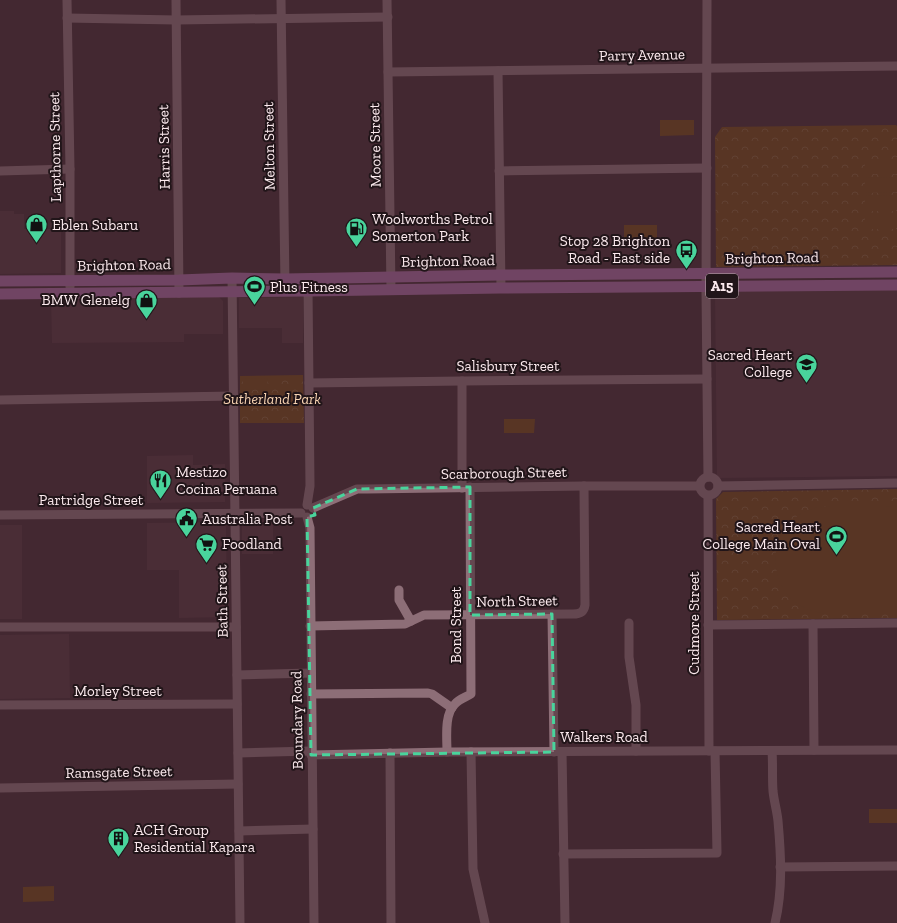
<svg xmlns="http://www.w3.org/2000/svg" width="897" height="923" viewBox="0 0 897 923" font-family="'Zilla Slab',serif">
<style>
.built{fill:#53333d}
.forest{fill:url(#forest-crowns)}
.garden{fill:#714615}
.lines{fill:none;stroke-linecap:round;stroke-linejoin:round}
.minor{stroke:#8d6e77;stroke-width:9}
.major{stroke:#a7679f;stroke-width:11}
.marked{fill:none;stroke:#49d49c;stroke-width:3;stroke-dasharray:8 5;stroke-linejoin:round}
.labels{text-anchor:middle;stroke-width:4;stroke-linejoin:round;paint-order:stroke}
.shield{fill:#211519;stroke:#baaaae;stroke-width:1}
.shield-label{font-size:14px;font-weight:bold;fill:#fceaee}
.street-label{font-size:15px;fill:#fceaee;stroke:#211519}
.poi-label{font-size:15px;fill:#fceaee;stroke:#211519;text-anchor:start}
.park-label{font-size:15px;font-style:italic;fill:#f9d5b3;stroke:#211519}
</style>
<defs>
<pattern id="forest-crowns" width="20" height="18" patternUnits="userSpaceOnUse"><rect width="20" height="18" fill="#714615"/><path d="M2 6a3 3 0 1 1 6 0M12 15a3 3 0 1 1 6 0" fill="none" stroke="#866137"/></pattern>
</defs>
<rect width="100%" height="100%" fill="#432831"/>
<g class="built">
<path d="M0,211H14V214H24V229H61V273L0,274Z"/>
<path d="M897,290V476L717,478L715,291Z"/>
<path d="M219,297L223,301V334H184V342L52,343L51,299Z"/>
<path d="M303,297V343H282V328H239V298Z"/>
<path d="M193,455V465L225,464V502L147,503V456Z"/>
<path d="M273,521V554H242V522Z"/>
<path d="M226,522L227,617L179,618V570H147V523Z"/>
<rect x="0" y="525" width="22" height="94"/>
<path d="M69,634L70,698L0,699V635Z"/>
</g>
<g class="forest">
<path d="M896,125L897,126V265L716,267L715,137L722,127Z"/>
<path d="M303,375L304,423H240V376Z"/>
<path d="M897,489V618L717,620L716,499L723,492Z"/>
</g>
<g class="garden">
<path d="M660,120H694V135L660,136Z"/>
<rect x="865" y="160" width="31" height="14"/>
<path d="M896,177V192L865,193V178Z"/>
<path d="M896,195V211H865V196Z"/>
<rect x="865" y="214" width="31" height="15"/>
<path d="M624,225H657V239L624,240Z"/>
<path d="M267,378L268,389L243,390V379Z"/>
<path d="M504,419H535L534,433H504Z"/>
<path d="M849,506H885L897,507V614H827C813,612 797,607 787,594C769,571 772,535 796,517C811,505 831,506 849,506Z"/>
<rect x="869" y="809" width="28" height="14"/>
<path d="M54,886V901L23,902V887Z"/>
</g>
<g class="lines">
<g class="minor">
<path d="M67,0L70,169V287"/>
<path d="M176,0L179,293"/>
<path d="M281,0L285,285"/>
<path d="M387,0L391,290"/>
<path d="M707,0L706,291L708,477"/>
<path d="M67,18L176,20L388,17"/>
<path d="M498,71L501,288"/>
<path d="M388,72L897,66"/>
<path d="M0,171L70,169"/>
<path d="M499,171L707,168"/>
<path d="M232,278L240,923"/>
<path d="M462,381V488"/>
<path d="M309,383L462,381L707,379"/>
<path d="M0,400L234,396"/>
<circle cx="709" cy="486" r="9"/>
<path d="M718,486L897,483"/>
<path d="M708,496L709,751"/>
<path d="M307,505L310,486L308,291"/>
<path d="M313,508L357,489H367L584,486H699"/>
<path d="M0,515L301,513"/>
<path d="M307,517L310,528L314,923"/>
<path d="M399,590V600L411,621"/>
<path d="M552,614L554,752"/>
<path d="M629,623V657L636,705V751"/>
<path d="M813,624L814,750"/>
<path d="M708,625L897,623"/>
<path d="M310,626L405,624L424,615L573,614C580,614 584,612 585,605L584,486"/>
<path d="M0,627H236"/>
<path d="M237,675L311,673"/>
<path d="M311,694L428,693L432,694L452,708"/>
<path d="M0,705L237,704"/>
<path d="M772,751C773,764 772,777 773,791C774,801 777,811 778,821C781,855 783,890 775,923"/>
<path d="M447,752C447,738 444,714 455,704C459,699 466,697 471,694L470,487"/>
<path d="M471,752L473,869L485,923"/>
<path d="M562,752L565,923"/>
<path d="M238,753L311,751"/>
<path d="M390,753L391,923"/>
<path d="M311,755L447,752L897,750"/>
<path d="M0,788L238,784"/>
<path d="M239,831L313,829"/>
<path d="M563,854L717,853L715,751"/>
<path d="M780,867L897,866"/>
</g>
<g class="major">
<path d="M0,281L179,280L232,278L285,279L500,275L897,272"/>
<path d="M0,294L308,291L501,288L897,285"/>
</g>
</g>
<path d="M0 0H897V923H0ZM470,487V615L552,614L554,752L311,755L307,517L315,515L313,508L357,489Z" fill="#432831" fill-opacity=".55" fill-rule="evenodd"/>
<path class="marked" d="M470,487V615L552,614L554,752L311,755L307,517L315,515L313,508L357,489Z"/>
<defs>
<symbol id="shop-pin" viewBox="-11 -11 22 30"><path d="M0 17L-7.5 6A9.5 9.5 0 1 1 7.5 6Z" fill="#49d49c" stroke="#211519"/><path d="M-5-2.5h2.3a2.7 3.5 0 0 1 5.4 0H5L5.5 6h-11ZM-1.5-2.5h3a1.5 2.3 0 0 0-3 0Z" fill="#111"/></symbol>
<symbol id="fuel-pin" viewBox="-11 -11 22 30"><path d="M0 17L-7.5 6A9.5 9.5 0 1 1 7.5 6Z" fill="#49d49c" stroke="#211519"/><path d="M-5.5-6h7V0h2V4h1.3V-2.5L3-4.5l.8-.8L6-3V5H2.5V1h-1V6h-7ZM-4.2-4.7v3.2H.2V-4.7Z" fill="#111"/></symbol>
<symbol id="bus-pin" viewBox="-11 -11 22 30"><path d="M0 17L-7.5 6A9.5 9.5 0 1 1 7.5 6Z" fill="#49d49c" stroke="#211519"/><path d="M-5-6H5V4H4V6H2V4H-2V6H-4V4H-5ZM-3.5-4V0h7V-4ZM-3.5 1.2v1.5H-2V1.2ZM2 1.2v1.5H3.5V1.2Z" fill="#111"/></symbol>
<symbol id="stadium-pin" viewBox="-11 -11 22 30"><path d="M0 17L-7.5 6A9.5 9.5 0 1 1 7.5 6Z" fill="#49d49c" stroke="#211519"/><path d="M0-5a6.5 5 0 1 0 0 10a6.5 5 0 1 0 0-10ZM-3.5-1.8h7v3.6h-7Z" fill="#111"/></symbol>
<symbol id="school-pin" viewBox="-11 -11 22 30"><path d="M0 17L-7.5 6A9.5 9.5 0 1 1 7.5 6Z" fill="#49d49c" stroke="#211519"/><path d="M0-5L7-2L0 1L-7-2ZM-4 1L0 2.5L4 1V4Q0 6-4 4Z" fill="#111"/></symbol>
<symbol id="restaurant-pin" viewBox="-11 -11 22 30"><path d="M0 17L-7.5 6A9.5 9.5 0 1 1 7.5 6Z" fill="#49d49c" stroke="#211519"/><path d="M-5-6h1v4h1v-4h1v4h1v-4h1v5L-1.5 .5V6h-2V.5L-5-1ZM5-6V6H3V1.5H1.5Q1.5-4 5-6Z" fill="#111"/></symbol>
<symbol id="civic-pin" viewBox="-11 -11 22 30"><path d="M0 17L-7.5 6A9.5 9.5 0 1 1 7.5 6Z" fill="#49d49c" stroke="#211519"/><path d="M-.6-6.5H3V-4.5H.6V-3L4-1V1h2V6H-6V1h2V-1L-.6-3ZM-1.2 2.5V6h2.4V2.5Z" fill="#111"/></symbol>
<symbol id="supermarket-pin" viewBox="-11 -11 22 30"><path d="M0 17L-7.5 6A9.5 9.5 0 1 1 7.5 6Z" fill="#49d49c" stroke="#211519"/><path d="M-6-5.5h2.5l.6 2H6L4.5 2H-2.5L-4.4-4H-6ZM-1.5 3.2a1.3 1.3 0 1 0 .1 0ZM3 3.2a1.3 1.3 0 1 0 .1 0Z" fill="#111"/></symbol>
<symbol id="building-pin" viewBox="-11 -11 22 30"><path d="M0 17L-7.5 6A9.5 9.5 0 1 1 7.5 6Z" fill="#49d49c" stroke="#211519"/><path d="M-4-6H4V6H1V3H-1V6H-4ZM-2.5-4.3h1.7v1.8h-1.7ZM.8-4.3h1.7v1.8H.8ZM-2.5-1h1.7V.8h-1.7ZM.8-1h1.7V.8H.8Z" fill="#111"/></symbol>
</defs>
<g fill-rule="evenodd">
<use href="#shop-pin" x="24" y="212" width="25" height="34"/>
<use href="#fuel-pin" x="344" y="216" width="25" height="34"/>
<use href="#bus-pin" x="674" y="238" width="25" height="34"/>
<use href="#stadium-pin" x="242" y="274" width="25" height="34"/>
<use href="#shop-pin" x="134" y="288" width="25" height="34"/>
<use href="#school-pin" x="794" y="352" width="25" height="34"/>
<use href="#restaurant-pin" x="148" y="468" width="25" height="34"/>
<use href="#civic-pin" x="174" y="506" width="25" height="34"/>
<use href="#stadium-pin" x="824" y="524" width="25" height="34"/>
<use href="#supermarket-pin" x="194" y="532" width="25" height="34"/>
<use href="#building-pin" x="106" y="826" width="25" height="34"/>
</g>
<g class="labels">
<rect class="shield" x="706" y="274" width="32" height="24" rx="3"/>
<g class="shield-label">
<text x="722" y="291">A15</text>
</g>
<g class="street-label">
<text transform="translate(642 55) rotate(-1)" y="5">Parry Avenue</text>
<text transform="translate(375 145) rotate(-91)" y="5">Moore Street</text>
<text transform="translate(269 146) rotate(-91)" y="5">Melton Street</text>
<text transform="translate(55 147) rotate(-91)" y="5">Lapthorne Street</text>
<text transform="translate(164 147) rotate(-91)" y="5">Harris Street</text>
<text transform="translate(772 258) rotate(-1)" y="5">Brighton Road</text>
<text transform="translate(448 261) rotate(-1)" y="5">Brighton Road</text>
<text transform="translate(124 265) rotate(-1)" y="5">Brighton Road</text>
<text x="508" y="371">Salisbury Street</text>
<text transform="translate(504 473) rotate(-1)" y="5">Scarborough Street</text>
<text x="91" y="505">Partridge Street</text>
<text transform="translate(222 601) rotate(-91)" y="5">Bath Street</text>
<text transform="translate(517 601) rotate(-1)" y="5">North Street</text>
<text transform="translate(694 623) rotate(-90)" y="5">Cudmore Street</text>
<text transform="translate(456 625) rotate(-90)" y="5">Bond Street</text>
<text x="118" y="696">Morley Street</text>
<text transform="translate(297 720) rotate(-91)" y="5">Boundary Road</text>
<text x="604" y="742">Walkers Road</text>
<text transform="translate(119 772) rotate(-1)" y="5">Ramsgate Street</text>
</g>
<g class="poi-label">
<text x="372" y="224">Woolworths Petrol<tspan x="372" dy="17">Somerton Park</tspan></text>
<text x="52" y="230">Eblen Subaru</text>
<text x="670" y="246" text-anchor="end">Stop 28 Brighton<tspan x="670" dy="17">Road - East side</tspan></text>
<text x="270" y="292">Plus Fitness</text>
<text x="130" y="305" text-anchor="end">BMW Glenelg</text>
<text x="792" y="360" text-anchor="end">Sacred Heart<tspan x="792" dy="17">College</tspan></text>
<text x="176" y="477">Mestizo<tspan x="176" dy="17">Cocina Peruana</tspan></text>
<text x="202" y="524">Australia Post</text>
<text x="820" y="532" text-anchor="end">Sacred Heart<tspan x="820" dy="17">College Main Oval</tspan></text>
<text x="222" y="549">Foodland</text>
<text x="134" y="835">ACH Group<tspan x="134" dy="17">Residential Kapara</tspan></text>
</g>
<g class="park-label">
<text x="272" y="404">Sutherland Park</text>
</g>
</g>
</svg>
